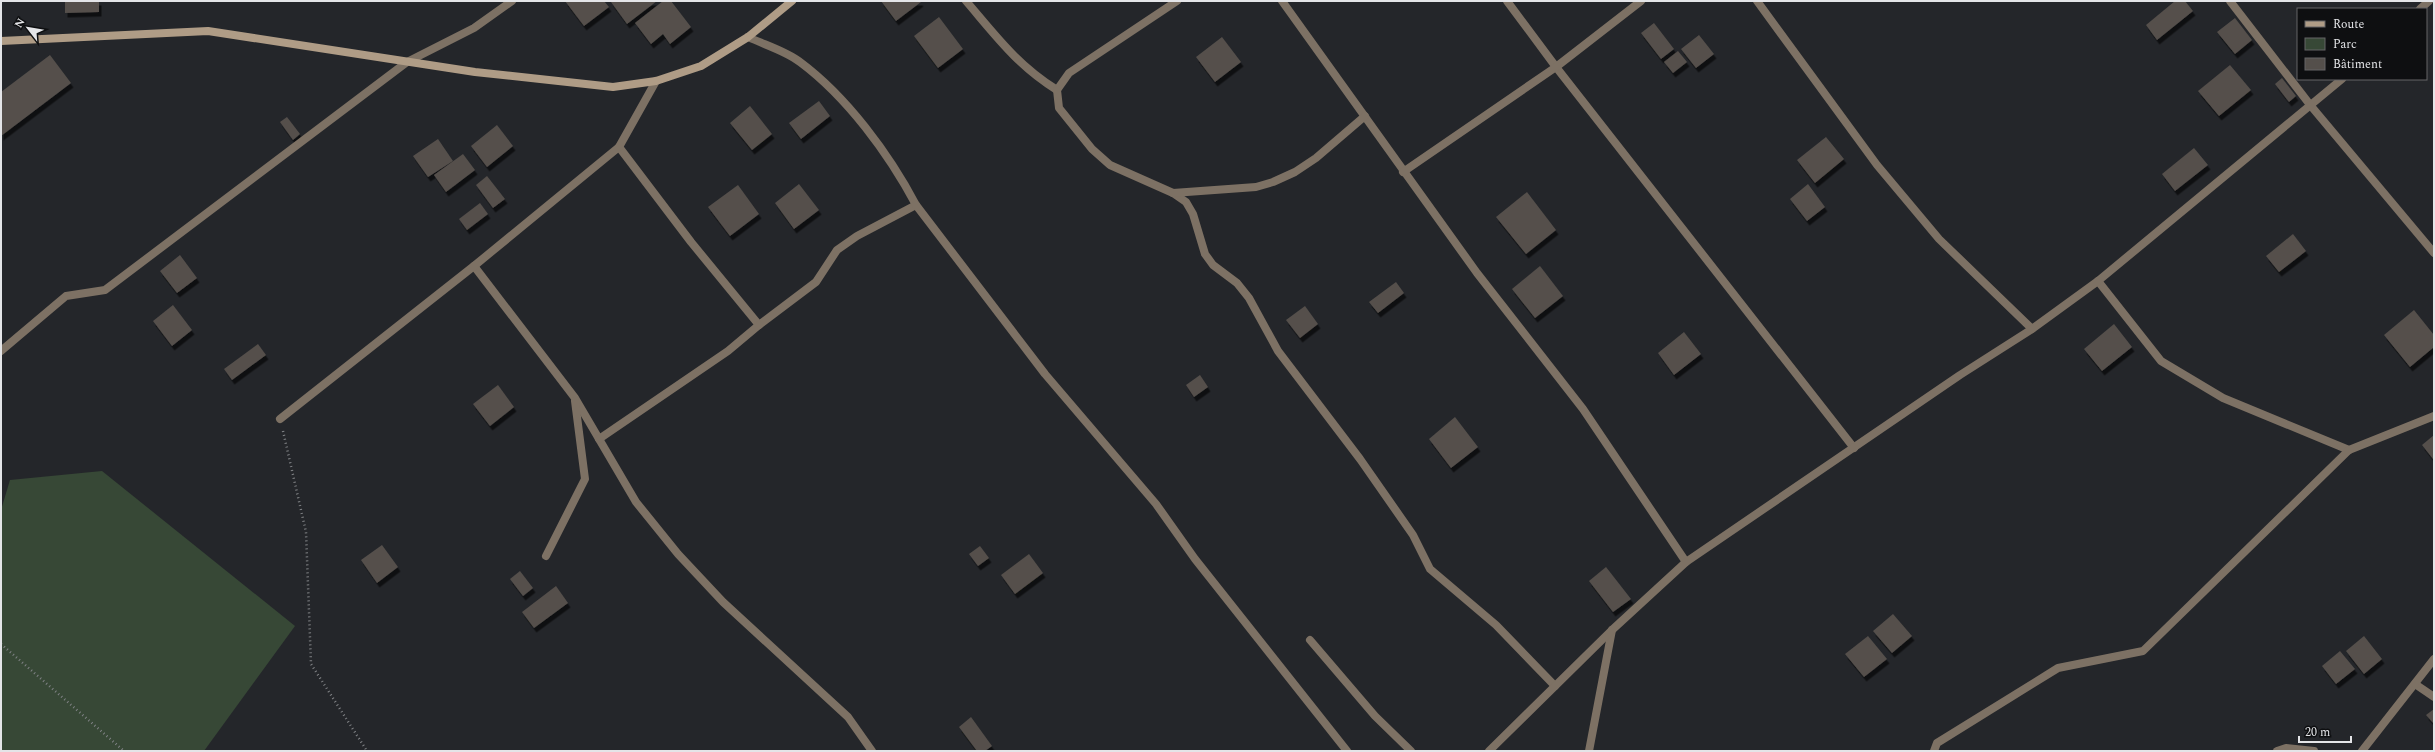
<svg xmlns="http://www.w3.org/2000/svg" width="2435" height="752" viewBox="0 0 2435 752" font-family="Spectral,serif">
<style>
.green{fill:#374836}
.building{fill:#544f4b;filter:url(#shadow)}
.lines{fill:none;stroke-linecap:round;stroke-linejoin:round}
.path{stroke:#818386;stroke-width:2.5;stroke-dasharray:1 3;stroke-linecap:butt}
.lane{stroke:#7d7164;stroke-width:8}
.street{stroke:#7d7164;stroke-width:8}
.secondary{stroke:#af9c86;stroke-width:8}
</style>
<defs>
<filter id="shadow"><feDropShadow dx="2.5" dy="4.5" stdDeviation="0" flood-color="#0009"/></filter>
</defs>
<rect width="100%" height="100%" fill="#24262a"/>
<path class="green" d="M102,471L295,626L204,751H1V510L10,480Z"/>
<g class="building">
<path d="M65,1H99V12L65,13Z"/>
<path d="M565,1H604L609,7L584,26Z"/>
<path d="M612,1H657L627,24L611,2Z"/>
<path d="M663,1H671L691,27L670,44L663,34L651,44L635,23Z"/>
<path d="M881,1H920L921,2L896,21Z"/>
<path d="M2175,1H2185L2193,11L2157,40L2146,25Z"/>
<path d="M939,17L963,49L938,68L914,36Z"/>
<path d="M2235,18L2252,40L2235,54L2217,32Z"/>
<path d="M1654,23L1674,49L1661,59L1641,33Z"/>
<path d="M1699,35L1714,54L1696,68L1681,49Z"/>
<path d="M1222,37L1241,62L1215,82L1196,57Z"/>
<path d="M1678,51L1687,62L1673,73L1664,62Z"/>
<path d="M50,55L71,83L1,136V92Z"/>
<path d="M2230,65L2251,90L2219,116L2198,91Z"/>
<path d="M2282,78L2296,96L2289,102L2275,84Z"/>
<path d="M819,101L830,116L801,139L789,123Z"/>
<path d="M750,106L772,134L752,150L730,123Z"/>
<path d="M287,117L300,134L293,140L280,122Z"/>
<path d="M497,125L513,146L487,167L471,146Z"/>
<path d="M1826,137L1844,159L1815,183L1797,160Z"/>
<path d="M438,139L453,161L428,177L413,156Z"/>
<path d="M2194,148L2208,165L2175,191L2162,174Z"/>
<path d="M463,154L475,170L446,192L434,175Z"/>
<path d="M487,176L505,199L493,208L476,185Z"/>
<path d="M799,184L819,210L794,229L775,203Z"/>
<path d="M1808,184L1825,207L1807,221L1790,199Z"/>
<path d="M738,185L759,214L730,236L708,207Z"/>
<path d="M1527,192L1556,230L1526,254L1496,217Z"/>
<path d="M480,203L488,214L467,230L459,219Z"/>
<path d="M2293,234L2306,251L2279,272L2266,256Z"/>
<path d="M180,255L197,278L177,293L160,271Z"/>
<path d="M1540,266L1563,296L1535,318L1512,289Z"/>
<path d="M1396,282L1404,293L1378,313L1369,302Z"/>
<path d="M173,305L192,330L172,346L153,321Z"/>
<path d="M1305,306L1318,324L1300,338L1286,320Z"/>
<path d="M2414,310L2434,335V347L2410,367L2384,335Z"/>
<path d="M2114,324L2132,347L2102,371L2084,349Z"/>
<path d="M1684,332L1701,354L1674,375L1658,353Z"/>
<path d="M258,344L266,355L232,380L224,369Z"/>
<path d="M1200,375L1208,387L1194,397L1186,385Z"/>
<path d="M498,385L514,407L490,426L473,404Z"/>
<path d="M1455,417L1478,447L1451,468L1429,439Z"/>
<path d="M2434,435V458L2433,459L2422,445Z"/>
<path d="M382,545L398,567L377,583L361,560Z"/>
<path d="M980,546L989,558L978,566L969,554Z"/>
<path d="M1029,554L1043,573L1015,594L1001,575Z"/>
<path d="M1606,567L1631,599L1613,612L1589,581Z"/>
<path d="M520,571L533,588L523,596L510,579Z"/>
<path d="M556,586L568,603L534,628L522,612Z"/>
<path d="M1893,614L1912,636L1892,653L1873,631Z"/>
<path d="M1868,636L1887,659L1864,677L1845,654Z"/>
<path d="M2364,636L2382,659L2364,674L2346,651Z"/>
<path d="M2340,651L2355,669L2336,684L2322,666Z"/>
<path d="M2434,709V724L2426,715Z"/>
<path d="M971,717L992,746L985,751H977L959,727Z"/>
</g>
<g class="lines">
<g class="path">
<path d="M283,431L306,532L311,664L367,751"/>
<path d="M1,644L124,751"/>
</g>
<g class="lane">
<path d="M619,147L691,242L759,325L816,282L837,250L857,236L916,205C889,154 847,97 800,62C786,51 765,45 748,37"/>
<path d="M916,205L1045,374L1156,504L1195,559L1347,751"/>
<path d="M474,266L575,398L636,502L678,554L723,602L848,717L872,751"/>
<path d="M599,439L728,351L759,325"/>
<path d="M546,556L585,479L575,401"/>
<path d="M2415,684L2434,697"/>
<path d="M1589,751L1612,630"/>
</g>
<g class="street">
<path d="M966,1C996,36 1017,65 1057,90"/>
<path d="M1177,1L1069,73L1057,90L1059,108L1092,149L1110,165L1173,193L1186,202L1193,214L1205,254L1213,265L1237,283L1249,298L1278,351L1360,459L1413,535L1430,569L1496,625L1555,686"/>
<path d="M1282,1L1477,273L1583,409L1686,562"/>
<path d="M1507,1L1556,67L1854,448"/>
<path d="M1757,1L1877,165L1939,239L2032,329"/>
<path d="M2230,1L2311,106L2434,253"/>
<path d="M2420,9L2429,1"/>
<path d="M1403,172L1556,67L1641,1"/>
<path d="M1173,193L1256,187L1273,182L1295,172L1316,158L1365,116"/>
<path d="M2098,281L2161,361L2223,398L2349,450"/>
<path d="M1,351L66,296L105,290L407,62L474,28L512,1"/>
<path d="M280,419L474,266L619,147L656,81"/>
<path d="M1310,640L1375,716L1411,751"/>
<path d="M1489,751L1612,630L1686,562L1960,375L2032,329L2098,281L2342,79"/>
<path d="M1934,751L1937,743L2058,668L2143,651L2349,450L2434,416"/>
<path d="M2277,751L2286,748L2314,751"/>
<path d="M2362,751L2434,659"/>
</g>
<path class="secondary" d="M1,41L208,31L475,72L613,87L656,81L701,66L748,37L792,1"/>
</g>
<rect width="2435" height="752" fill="none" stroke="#e4e5e8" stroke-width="4"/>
<rect x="2297" y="8" width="130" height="72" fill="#0e0f11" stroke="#646567"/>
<rect x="2305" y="21" width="20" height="6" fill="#af9c86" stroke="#646567"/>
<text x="2333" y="28" font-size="12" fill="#e4e5e8">Route</text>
<rect x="2305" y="38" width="20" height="12" fill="#374836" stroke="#646567"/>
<text x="2333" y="48" font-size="12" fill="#e4e5e8">Parc</text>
<rect x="2305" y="58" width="20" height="12" fill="#544f4b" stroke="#646567"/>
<text x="2333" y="68" font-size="12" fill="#e4e5e8">Bâtiment</text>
<g transform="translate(28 28) rotate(301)" stroke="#0e0f11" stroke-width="3" paint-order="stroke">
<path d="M0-3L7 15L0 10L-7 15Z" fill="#e4e5e8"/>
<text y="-6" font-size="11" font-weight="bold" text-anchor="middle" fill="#e4e5e8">N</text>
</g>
<path d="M2299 736v6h52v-6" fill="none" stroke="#e4e5e8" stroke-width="2"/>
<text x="2305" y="736" font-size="12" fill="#e4e5e8" stroke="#0e0f11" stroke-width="3" paint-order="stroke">20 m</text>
</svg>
